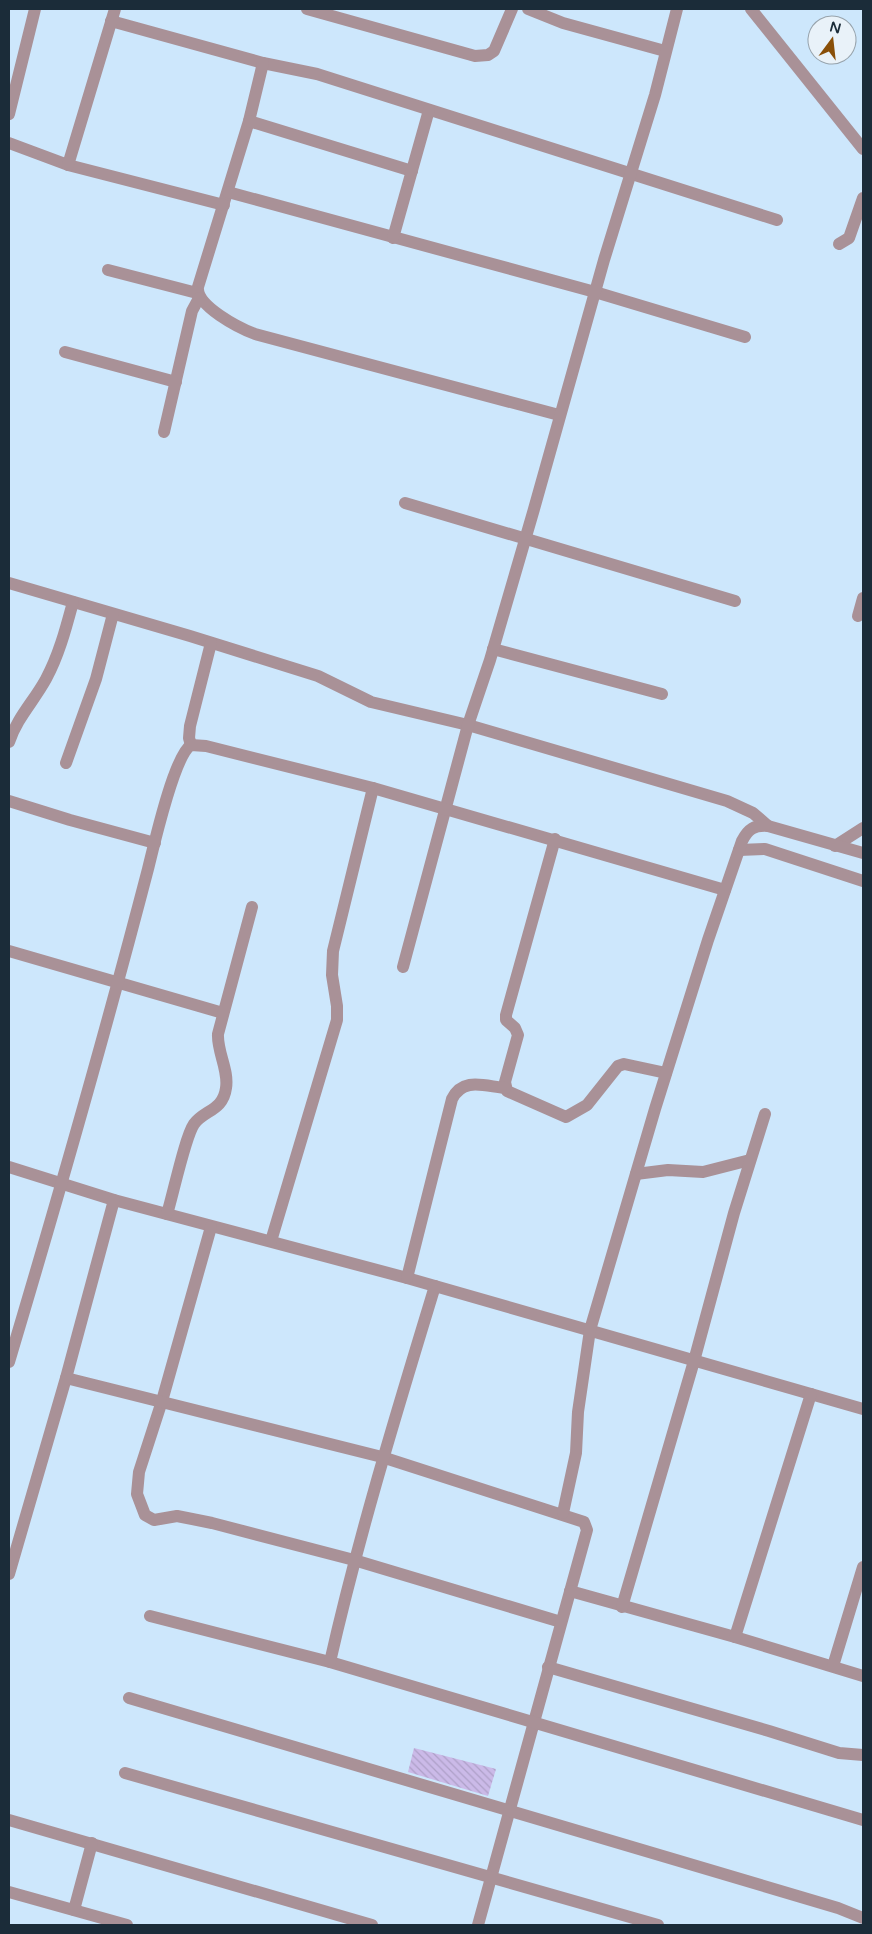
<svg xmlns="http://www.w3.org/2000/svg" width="872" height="1934" viewBox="0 0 872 1934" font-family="'Varela Round',sans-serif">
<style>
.building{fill:url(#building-back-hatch)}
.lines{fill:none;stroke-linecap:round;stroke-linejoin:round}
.minor{stroke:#a99197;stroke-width:12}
</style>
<defs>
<pattern id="building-back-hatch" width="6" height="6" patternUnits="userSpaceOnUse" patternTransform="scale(1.25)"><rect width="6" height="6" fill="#cbbae8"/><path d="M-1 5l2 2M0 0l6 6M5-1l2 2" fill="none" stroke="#aea0c8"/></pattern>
</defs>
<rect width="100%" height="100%" fill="#cde7fc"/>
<path class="building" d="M414,1748L496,1769L488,1796L408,1772Z"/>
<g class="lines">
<g class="minor">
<path d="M307,9L475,56L488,55L494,51L512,9"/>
<path d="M528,9L563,23L665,51"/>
<path d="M751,9L863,149"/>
<path d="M111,21L263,63L317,74L777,220"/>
<path d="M263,63L249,121L198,287C196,306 239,328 255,334L559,415"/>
<path d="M9,114L35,9"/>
<path d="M249,121L412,171"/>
<path d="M9,143L68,165L224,205"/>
<path d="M68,165L115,9"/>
<path d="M228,192L595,292L745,337"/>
<path d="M393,238L429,110"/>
<path d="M839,244L849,238L863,198"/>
<path d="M108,270L197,293"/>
<path d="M65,352L176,382"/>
<path d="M164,432L192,311L199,298"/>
<path d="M405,503L735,601"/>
<path d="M9,583L190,636L318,676L371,702L468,725L727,801L753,813L768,826"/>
<path d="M858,616L863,598"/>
<path d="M493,649L662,694"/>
<path d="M9,742C17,718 34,701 46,679C59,655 66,628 73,602"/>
<path d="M191,745L189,738L190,726L211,643"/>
<path d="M66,763L96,679L113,614"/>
<path d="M9,801L70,820L155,843"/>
<path d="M555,839L506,1015V1020L515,1028L518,1035L505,1082L507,1091L566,1117L587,1105L618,1066L624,1064L666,1073"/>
<path d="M835,846L863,828"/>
<path d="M739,850L765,849L863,881"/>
<path d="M9,951L223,1013"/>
<path d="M403,967L468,725L490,660L534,509L604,260L655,95L677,9"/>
<path d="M9,1167L114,1200L407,1278L863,1409"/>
<path d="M636,1174L668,1170L703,1172L750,1160"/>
<path d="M167,1214C173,1195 185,1137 194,1124C204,1110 223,1111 226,1088C229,1070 217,1052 218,1034L252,907"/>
<path d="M211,1227L162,1401L139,1472L137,1494L145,1515L154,1520L177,1516L212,1523L354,1560L561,1622"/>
<path d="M271,1241L337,1020V1006L332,975L333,951L373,788"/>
<path d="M407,1278L452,1099C463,1077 484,1086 505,1088"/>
<path d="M9,1362C58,1198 105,1034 148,869C154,845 174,756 191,745L206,746L373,788L725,890"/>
<path d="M66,1378L382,1457L584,1522L587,1530L478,1925"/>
<path d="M563,1513L576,1453L578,1412L590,1330L655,1109L708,940L742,841C748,829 754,825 768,826L863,853"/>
<path d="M9,1574L66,1378L114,1200"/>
<path d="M570,1591L735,1637L863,1676"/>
<path d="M622,1607L694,1361L734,1213L765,1114"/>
<path d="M150,1616L330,1662L863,1820"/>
<path d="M735,1637L811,1394"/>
<path d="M330,1662C359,1534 397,1411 435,1286"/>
<path d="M833,1666L863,1567"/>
<path d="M548,1667L769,1731L839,1753L863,1755"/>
<path d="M129,1698L838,1908L863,1918"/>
<path d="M125,1773L658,1925"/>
<path d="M9,1820L372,1925"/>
<path d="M9,1892L127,1925"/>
<path d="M74,1910L92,1843"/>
</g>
</g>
<rect width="872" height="1934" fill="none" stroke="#1b2c39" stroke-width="20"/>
<g transform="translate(832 40) rotate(15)"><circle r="24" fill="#e9f2f9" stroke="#97a3ac"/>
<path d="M0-4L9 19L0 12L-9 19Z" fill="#894f08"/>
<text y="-8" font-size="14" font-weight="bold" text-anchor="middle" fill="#1b2c39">N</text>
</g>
</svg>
